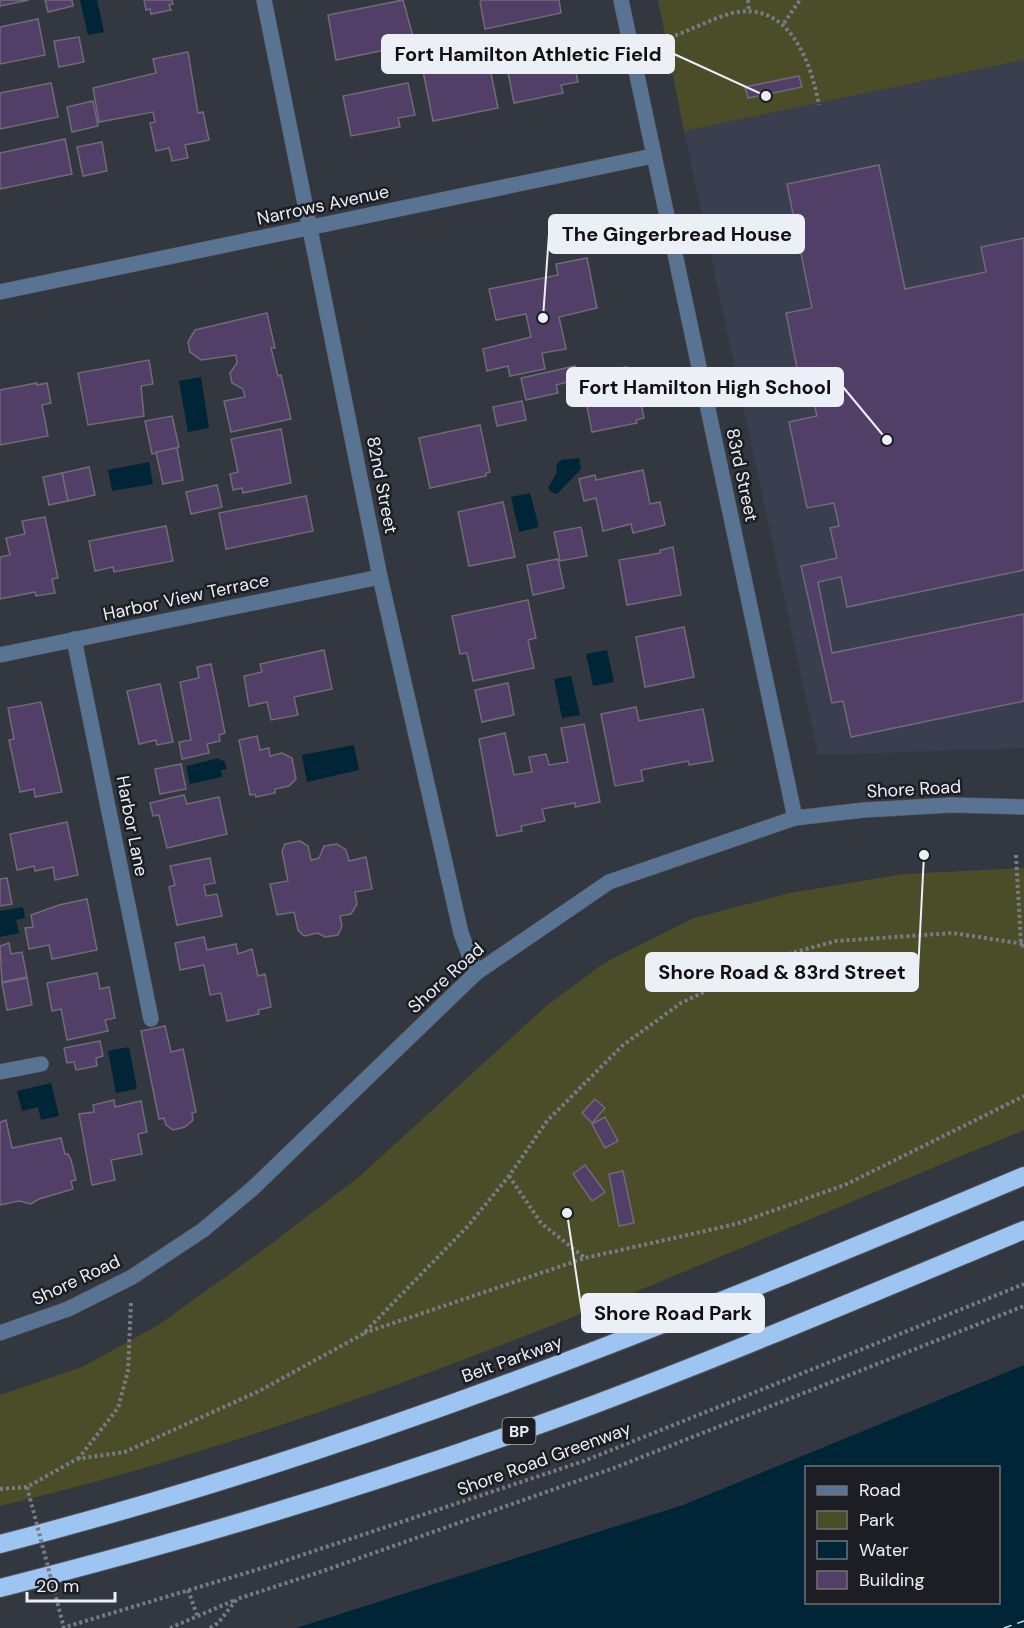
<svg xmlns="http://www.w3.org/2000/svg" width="1024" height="1628" viewBox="0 0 1024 1628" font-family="'DM Sans',sans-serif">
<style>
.built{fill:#393f4f}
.green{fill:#4a4d27}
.water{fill:#002537;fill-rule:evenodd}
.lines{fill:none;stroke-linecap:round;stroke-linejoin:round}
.ferry{stroke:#c9e6f8;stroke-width:1.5;stroke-dasharray:8 6;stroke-linecap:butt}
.building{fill:#513f67;stroke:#706b77;stroke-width:1.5}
.service-casing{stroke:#51545d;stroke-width:16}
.minor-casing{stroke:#51545d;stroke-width:16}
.tertiary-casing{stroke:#51545d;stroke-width:16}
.motorway-casing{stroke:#51545d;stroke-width:20}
.path{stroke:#777b83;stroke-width:4;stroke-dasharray:3 3;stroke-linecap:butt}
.service{stroke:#597393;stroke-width:15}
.minor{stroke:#597393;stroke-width:15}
.tertiary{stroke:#597393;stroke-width:15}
.motorway{stroke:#9ec4f2;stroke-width:18}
.path-bridge{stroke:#777b83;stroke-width:4;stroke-dasharray:3 3;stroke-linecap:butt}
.labels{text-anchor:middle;stroke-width:5;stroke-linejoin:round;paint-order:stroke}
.shield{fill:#1c1e23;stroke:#aeb0b6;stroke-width:1.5}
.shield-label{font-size:16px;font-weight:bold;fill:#eceff5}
.street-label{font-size:18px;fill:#eceff5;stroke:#1c1e23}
.leader{fill:none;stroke:#eceff5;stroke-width:2}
.callout-dot{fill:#eceff5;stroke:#1c1e23;stroke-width:2}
.callout{fill:#eceff5;stroke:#eceff5;stroke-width:2}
.callout-label{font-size:20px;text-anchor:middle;font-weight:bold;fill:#111}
</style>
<rect width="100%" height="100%" fill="#333740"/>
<path class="built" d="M1024,60V748L818,755L684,131Z"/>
<g class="green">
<path d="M658,0H1024V60L684,131Z"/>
<path d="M1024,868V1130C688,1268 355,1422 0,1506V1395L82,1367L157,1326L263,1250L360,1176L545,1007L604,963L694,918L790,893L903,874Z"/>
</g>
<g class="water">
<path d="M80,0H97L104,32L88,35Z"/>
<path d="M201,377L209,428L188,432L179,381Z"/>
<path d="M579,458L581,469L557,494L551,492L548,488L556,474L557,464L561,460Z"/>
<path d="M149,462L153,484L112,491L108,470Z"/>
<path d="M530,493L539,527L519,532L511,497Z"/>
<path d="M607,650L614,682L593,686L586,654Z"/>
<path d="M571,676L580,715L562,718L554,679Z"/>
<path d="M354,745L359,770L307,782L302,755Z"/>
<path d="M219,758L220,761L224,760L227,769L221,770L222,777L190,784L186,766Z"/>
<path d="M23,907L25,918L16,920L19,933L0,937V911Z"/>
<path d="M129,1047L137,1089L116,1093L108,1051Z"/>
<path d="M51,1083L59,1116L41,1120L38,1107L22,1111L17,1091Z"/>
<path d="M1024,1365V1628H296L683,1505ZM806,1468H998V1602H806Z"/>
</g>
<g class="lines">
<path class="ferry" d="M1004,1628L1024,1621"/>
</g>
<g class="building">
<path d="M0,0H29L0,6Z"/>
<path d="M45,0H72L73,6L48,12Z"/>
<path d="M144,0H172L173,4L169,5L171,10L151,14L150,9L146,10Z"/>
<path d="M403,0L415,44L336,60L328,15Z"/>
<path d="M482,0H559L561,13L485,29L480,2Z"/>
<path d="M38,19L45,55L0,64V27Z"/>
<path d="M79,37L84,62L59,67L54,41Z"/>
<path d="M486,48L498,108L433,121L421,61Z"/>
<path d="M571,49L578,82L561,85L563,93L514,103L506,62Z"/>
<path d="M188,52L198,113L203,112L209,140L185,145L188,158L172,161L169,148L156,151L150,123L155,122L153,112L99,122L93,88L156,73L153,59Z"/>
<path d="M799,76L802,87L748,98L745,87Z"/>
<path d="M51,83L58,117L0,129V93Z"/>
<path d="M408,83L415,115L398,118L400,127L351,136L343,96Z"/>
<path d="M93,101L98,126L72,132L67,107Z"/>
<path d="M65,139L72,174L0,189V153Z"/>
<path d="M102,142L107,171L83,176L77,147Z"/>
<path d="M879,165L905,289L986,272L981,247L1024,238V570L847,607L841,577L818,582L832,653L1024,614V701L851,737L843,701L832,703L801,566L837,558L830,528L839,526L834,503L807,508L789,422L817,416L811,391L802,393L786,313L812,308L787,184Z"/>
<path d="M587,258L597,308L559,317L566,349L542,353L545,369L510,376L508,366L487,371L483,349L531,337L526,314L496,320L489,289L558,275L556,264Z"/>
<path d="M267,313L275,348H271L278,376L281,375L291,419L231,432L224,401L245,397L243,389L232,383L230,373L237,363L236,355L201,360L190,352L188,342L195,330Z"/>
<path d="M149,360L153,384L141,386L144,416L88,425L78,373Z"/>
<path d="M575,366L578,379L556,385L558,393L526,400L521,378Z"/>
<path d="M626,367L627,372L634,370L644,418L636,420L637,423L592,432L581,376Z"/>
<path d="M37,383V385L47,383L51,403L42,405L48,436L0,445V390Z"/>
<path d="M522,401L526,420L497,426L493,407Z"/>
<path d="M172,416L179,447L152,454L145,421Z"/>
<path d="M480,425L490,472L486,473V476L430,488L419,438Z"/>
<path d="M281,429L291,483L243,493L242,488L233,490L230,474L238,472L231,439Z"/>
<path d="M177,448L183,480L163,484L156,452Z"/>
<path d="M89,467L95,495L68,501L62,473Z"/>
<path d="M643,470L650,504L660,502L665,525L633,533L631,524L603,531L596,498L584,501L579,479L595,475L596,480Z"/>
<path d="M62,473L68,501L49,505L43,477Z"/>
<path d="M217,485L222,507L191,514L186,492Z"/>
<path d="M306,496L313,531L226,549L219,513Z"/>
<path d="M503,502L515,557L469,566L458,512Z"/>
<path d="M45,517L58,578L52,579L55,593L36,596L35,592L0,599V557L10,555L6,538L25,534L22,521Z"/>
<path d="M166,526L173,561L114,572L113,567L95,571L89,541Z"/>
<path d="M581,527L587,556L560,561L554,532Z"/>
<path d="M673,547L681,595L627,605L619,560L660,553V550Z"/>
<path d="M558,559L564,588L533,595L527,565Z"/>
<path d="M528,600L536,638L528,640L534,668L473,681L467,653L460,654L452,616Z"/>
<path d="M684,627L694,677L645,687L636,637Z"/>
<path d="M324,650L332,689L294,697L298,715L271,720L267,702L249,706L244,676L262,672L260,664Z"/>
<path d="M211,664L225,733L219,735L220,741L207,744L209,753L182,759L179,742L191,740L180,682L199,678L197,667Z"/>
<path d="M508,683L514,715L482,722L475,690Z"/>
<path d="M160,684L173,742L157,745L156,740L139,744L127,691Z"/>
<path d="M41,702L62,792L35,797L34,789L20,792L9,740L14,739L8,708Z"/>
<path d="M636,707L639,721L703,709L713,761L689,765L688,761L641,770L643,781L615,786L601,714Z"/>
<path d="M584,724L600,802L575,807V803L542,809L545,821L521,826L522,831L497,836L479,739L505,733L514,775L532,772L529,757L546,754L549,765L568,762L561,728Z"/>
<path d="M257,736L260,750L269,748L270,756L282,753L292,758L296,779L289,786L275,789V793L256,797L255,794L250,795L239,740Z"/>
<path d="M181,764L186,789L160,794L155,769Z"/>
<path d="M184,795L187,804L219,797L227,834L167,848L159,815L153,816L150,803Z"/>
<path d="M67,822L78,875L55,880L53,867L35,871L34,866L17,870L10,834Z"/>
<path d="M300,841L308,846L311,860L319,858L324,846L337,844L346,850L349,861L366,857L372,889L355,892L357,904L351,914L340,916L342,926L338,935L325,937L318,933L304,936L298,930L294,912L277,915L270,884L288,881L282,851L285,844Z"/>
<path d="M210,858L215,883L204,885L206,896L217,894L222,916L177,925L169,887L175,885L170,866Z"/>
<path d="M7,878L12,904L0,906V879Z"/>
<path d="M87,899L97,950L52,959L49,945L29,949L25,928L33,927L31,915L59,905Z"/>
<path d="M204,937L207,950L236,944L238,954L252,949L258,976L265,974L271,1007L258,1010L259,1014L227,1021L221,993L210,995L204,965L180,970L175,943Z"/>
<path d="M9,943L11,954L22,952L27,977L2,982L0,946Z"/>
<path d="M97,973L100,989L109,987L115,1018L105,1020L108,1031L67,1040L61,1009L52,1011L47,983Z"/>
<path d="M27,978L32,1005L7,1010L2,983Z"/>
<path d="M165,1026L171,1052L183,1049L196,1112L192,1113L193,1120L185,1127L173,1130L166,1125L164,1118L159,1119L141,1031Z"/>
<path d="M100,1041L103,1056L96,1058L97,1066L76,1070L74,1062L67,1063L64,1048Z"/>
<path d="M595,1099L605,1108L592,1123L582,1113Z"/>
<path d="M114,1100L115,1107L141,1101L147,1132L138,1134L142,1154L111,1160L115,1180L92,1185L79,1114L94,1112L93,1105Z"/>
<path d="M605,1117L618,1141L605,1148L592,1124Z"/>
<path d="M6,1120L12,1148L61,1138L65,1154H68L71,1160L76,1180L71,1181L73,1189L39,1199L31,1204L19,1201L0,1205V1122Z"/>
<path d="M585,1165L605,1192L592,1201L573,1174Z"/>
<path d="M623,1171L634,1223L619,1226L609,1174Z"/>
</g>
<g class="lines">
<defs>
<path id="service" d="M0,1072L41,1064"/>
<g id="minor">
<path d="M264,0L380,577L461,933L476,973"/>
<path d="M621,0L795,818"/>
<path d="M0,292L653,156"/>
<path d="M74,639L151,1019"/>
<path d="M0,655L380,577"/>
</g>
<path id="tertiary" d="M0,1333L68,1309L132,1277L203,1230L252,1189L476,973L609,882L795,818L864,810L952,805L1024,807"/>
<g id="motorway">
<path d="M0,1544C352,1454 690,1317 1024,1176"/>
<path d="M0,1588C194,1539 386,1481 574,1412C725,1356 875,1292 1024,1230"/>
</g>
</defs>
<use href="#service" class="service-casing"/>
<use href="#minor" class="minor-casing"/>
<use href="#tertiary" class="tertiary-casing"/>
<use href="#motorway" class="motorway-casing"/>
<g class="path">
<path d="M748,0L749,12"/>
<path d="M784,23L800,0"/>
<path d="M658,41C685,34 707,20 732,13C789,0 811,62 819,105"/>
<path d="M1016,855L1021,944L1024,947"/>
<path d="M509,1176L541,1223L585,1258"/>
<path d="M364,1333L585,1258L736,1224L847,1184L1024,1096"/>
<path d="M78,1459L118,1408L128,1371L131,1302"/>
<path d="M0,1489L27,1487L77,1459L125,1452L259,1391L363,1334L467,1227L509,1176L547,1121L622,1046L681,1003L777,957L836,941L953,933L1024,944"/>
<path d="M188,1590L197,1615"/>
<path d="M62,1628L266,1567L584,1461L1024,1284"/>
<path d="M170,1628L235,1600"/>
<path d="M210,1628L218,1623L237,1599L323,1571L614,1468L1024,1306"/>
</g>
<use href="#service" class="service"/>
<use href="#minor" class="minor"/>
<use href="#tertiary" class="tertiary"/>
<use href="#motorway" class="motorway"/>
<path class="path-bridge" d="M27,1487L64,1628"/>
</g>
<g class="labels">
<rect class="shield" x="502.5" y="1418" width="33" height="26" rx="4.5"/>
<g class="shield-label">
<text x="519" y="1437">BP</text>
</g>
<g class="street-label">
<text transform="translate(323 205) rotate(-12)" y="6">Narrows Avenue</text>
<text transform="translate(742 475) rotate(78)" y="6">83rd Street</text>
<text transform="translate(382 485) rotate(79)" y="6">82nd Street</text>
<text transform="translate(186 597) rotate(-12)" y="6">Harbor View Terrace</text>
<text transform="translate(914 789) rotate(-3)" y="6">Shore Road</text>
<text transform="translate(132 826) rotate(79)" y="6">Harbor Lane</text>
<text transform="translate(446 978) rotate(-42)" y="6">Shore Road</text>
<text transform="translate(76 1280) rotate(-25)" y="6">Shore Road</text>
<text transform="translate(512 1359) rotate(-20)" y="6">Belt Parkway</text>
<text transform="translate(544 1459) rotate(-20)" y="6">Shore Road Greenway</text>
</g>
</g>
<path class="leader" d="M766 96L674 54M543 318L549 234M887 440L843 387M924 855L918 972M567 1213L582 1313"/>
<g class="callout-dot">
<circle cx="766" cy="96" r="6"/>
<circle cx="543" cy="318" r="6"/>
<circle cx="887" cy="440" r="6"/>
<circle cx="924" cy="855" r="6"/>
<circle cx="567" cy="1213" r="6"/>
</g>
<g class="callout">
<rect x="382" y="35" width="292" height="38" rx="6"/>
<rect x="549" y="215" width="255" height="38" rx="6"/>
<rect x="567" y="368" width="276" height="38" rx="6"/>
<rect x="646" y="953" width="272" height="38" rx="6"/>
<rect x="582" y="1294" width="182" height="38" rx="6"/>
</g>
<g class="callout-label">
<text x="528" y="61">Fort Hamilton Athletic Field</text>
<text x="677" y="241">The Gingerbread House</text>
<text x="705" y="394">Fort Hamilton High School</text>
<text x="782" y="979">Shore Road &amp; 83rd Street</text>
<text x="673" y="1320">Shore Road Park</text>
</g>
<rect x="805" y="1466" width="195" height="138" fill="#1c1e23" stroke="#6f7277" stroke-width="1.5"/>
<rect x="817" y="1486" width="30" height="9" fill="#597393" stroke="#6f7277" stroke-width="1.5"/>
<text x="859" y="1496" font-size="18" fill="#eceff5">Road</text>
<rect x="817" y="1511" width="30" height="18" fill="#4a4d27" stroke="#6f7277" stroke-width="1.5"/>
<text x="859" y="1526" font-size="18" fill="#eceff5">Park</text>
<rect x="817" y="1541" width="30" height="18" fill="#002537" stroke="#6f7277" stroke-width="1.5"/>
<text x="859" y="1556" font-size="18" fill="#eceff5">Water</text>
<rect x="817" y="1571" width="30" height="18" fill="#513f67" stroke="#6f7277" stroke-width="1.5"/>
<text x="859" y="1586" font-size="18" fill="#eceff5">Building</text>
<path d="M27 1592v9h88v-9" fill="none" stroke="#eceff5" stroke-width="3"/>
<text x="36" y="1592" font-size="18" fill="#eceff5" stroke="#1c1e23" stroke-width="4.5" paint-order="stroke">20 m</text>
</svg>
